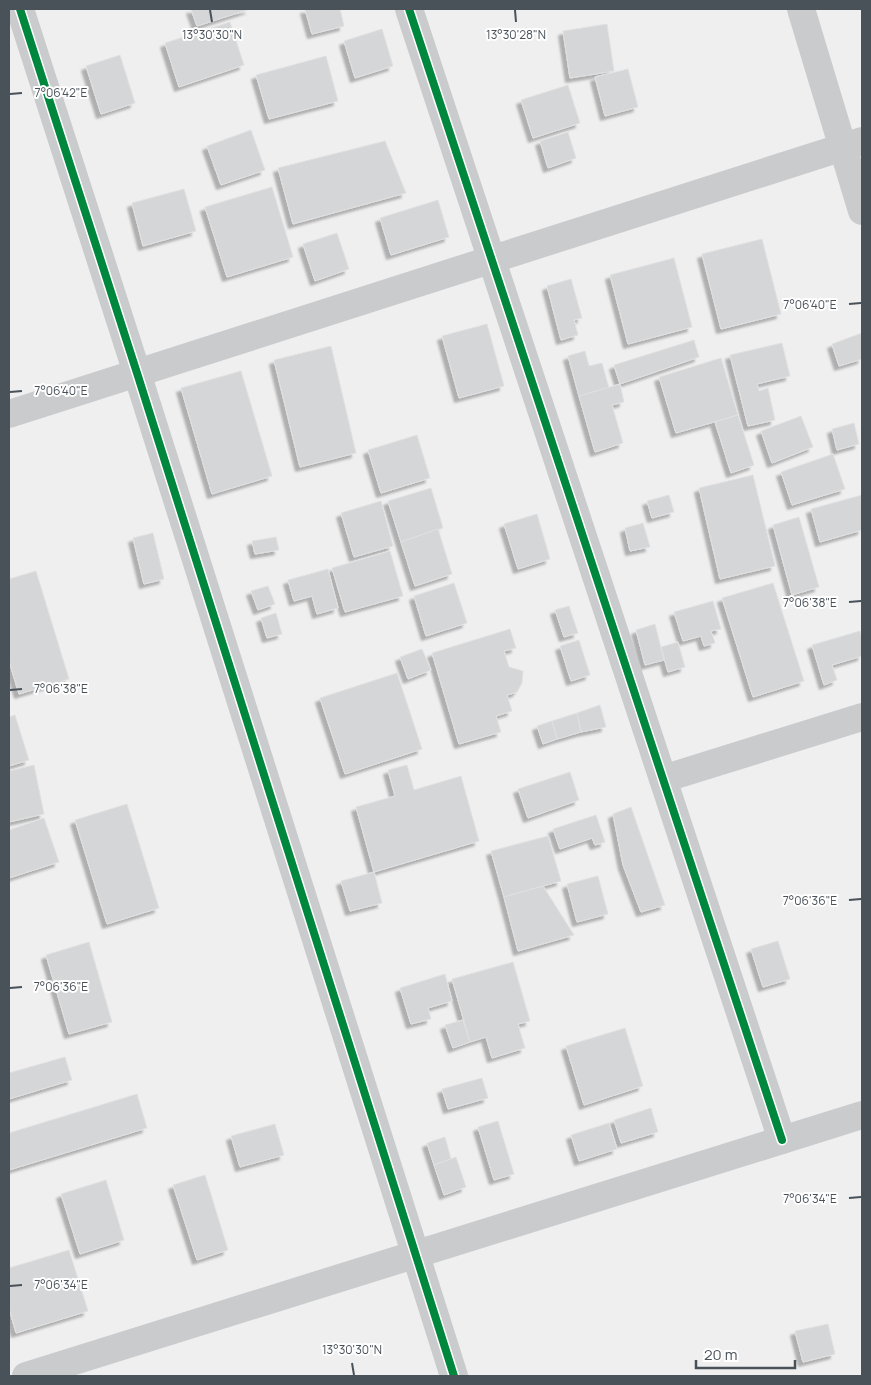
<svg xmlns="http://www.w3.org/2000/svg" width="871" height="1385" viewBox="0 0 871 1385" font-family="Manrope,sans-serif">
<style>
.building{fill:#d5d6d8;stroke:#e1e1e2;filter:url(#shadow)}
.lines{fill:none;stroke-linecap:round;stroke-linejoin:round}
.minor{stroke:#cacbcd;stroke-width:28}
.cycleway-casing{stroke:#fff;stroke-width:11}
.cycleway{stroke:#00873e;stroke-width:8}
.ticks{fill:none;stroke:#495159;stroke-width:2}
.ticks-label{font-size:12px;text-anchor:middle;fill:#495159;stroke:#fff;stroke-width:4;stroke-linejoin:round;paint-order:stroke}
</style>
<defs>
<filter id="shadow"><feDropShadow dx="-4.5" dy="4.5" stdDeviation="1" flood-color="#0004"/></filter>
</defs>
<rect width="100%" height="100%" fill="#efefef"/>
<g class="building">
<path d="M191,9H250L197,26Z"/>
<path d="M305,9H340L344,26L312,34Z"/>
<path d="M230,22L244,65L179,87L165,43Z"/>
<path d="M607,24L614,71L570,78L563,31Z"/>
<path d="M382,29L393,66L355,78L344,41Z"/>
<path d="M120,55L135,103L101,114L86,66Z"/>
<path d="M326,56L338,101L269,119L256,75Z"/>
<path d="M628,69L638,107L605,116L595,77Z"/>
<path d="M568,85L580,123L533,138L521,100Z"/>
<path d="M251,130L265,170L221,185L207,146Z"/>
<path d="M568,132L576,158L548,168L540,141Z"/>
<path d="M385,141L406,193L293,224L278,168Z"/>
<path d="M272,187L293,257L227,277L205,207Z"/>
<path d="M184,189L196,231L143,246L132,203Z"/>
<path d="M438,200L449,237L391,255L380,218Z"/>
<path d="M337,233L349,269L315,281L303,244Z"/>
<path d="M762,239L781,314L721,329L702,254Z"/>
<path d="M674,258L692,327L628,344L610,275Z"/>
<path d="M571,279L582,318L574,320L578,335L561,340L547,286Z"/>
<path d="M487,324L504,386L459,398L442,336Z"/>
<path d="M862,333V359L839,366L832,344Z"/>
<path d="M694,340L699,357L620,384L614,365Z"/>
<path d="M782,343L790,376L757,384L759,391L768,388L775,420L748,426L730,355Z"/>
<path d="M331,346L356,453L300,467L274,360Z"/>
<path d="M585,351L589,366L602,363L609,388L579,396L568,356Z"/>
<path d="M721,358L738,415L676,433L659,377Z"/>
<path d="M241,371L272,476L212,494L181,388Z"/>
<path d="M620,384L624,402L612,405L623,443L595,452L579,396Z"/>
<path d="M738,415L754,465L731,473L715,422Z"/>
<path d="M801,416L813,447L772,463L761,431Z"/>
<path d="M854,423L859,444L837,450L832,429Z"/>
<path d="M417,435L430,478L381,493L368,450Z"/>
<path d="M833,454L845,489L792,505L781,472Z"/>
<path d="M753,475L775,566L720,579L699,488Z"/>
<path d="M431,488L443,528L401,542L388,501Z"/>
<path d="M669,495L674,512L652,518L647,501Z"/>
<path d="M862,495V530L820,542L811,509Z"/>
<path d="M381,501L393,546L354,557L341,513Z"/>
<path d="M537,514L550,559L518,569L504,524Z"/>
<path d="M799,517L819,587L792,595L773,525Z"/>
<path d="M643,523L650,547L630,551L625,528Z"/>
<path d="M438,529L452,574L415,586L401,542Z"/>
<path d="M153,533L164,579L144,584L133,538Z"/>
<path d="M276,537L279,550L255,554L252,541Z"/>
<path d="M390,551L403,596L345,612L332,568Z"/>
<path d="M328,569L338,608L317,614L312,596L294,601L288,580Z"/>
<path d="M36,571L69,679L19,694L9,661V579Z"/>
<path d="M454,583L467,623L426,636L414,596Z"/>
<path d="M773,583L804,681L753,697L722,598Z"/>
<path d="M268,586L275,604L258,610L251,591Z"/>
<path d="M713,601L721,629L711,631L715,643L704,646L701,636L683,641L674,612Z"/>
<path d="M569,606L578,633L564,637L555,610Z"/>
<path d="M276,613L282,634L267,638L261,618Z"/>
<path d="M655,624L664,660L645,665L636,630Z"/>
<path d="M510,629L516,648L504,651L509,667L523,671L522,683L517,692L507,695L512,711L496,716L501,732L459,744L432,653Z"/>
<path d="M860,631L862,640V656L832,665L837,680L824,685L812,645Z"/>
<path d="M579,640L590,675L571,681L560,646Z"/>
<path d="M678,642L685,667L668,672L661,647Z"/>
<path d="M422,649L431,670L408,679L400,657Z"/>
<path d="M397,673L422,749L345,774L320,698Z"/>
<path d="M600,705L606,727L581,732L577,713Z"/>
<path d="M577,713L581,732L557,739L552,721Z"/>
<path d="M15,715L29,760L9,766V717Z"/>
<path d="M552,721L557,739L543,744L537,726Z"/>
<path d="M34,765L44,814L9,822V771Z"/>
<path d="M407,765L414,790L461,776L479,841L374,872L356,807L395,796L388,770Z"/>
<path d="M570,772L579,800L528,818L518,789Z"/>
<path d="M127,804L159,908L107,924L75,820Z"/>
<path d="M631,807L665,905L641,912L623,865L613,814Z"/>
<path d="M596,815L605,842L595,845L592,838L560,849L553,829Z"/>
<path d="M44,818L59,862L9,878V830Z"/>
<path d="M548,836L561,881L504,897L491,851Z"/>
<path d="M374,872L382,903L350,911L341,881Z"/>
<path d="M598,876L608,914L577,922L567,884Z"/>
<path d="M543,886L574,935L518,951L504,897Z"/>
<path d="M778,941L790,979L763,987L751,949Z"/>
<path d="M89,942L112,1022L69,1034L46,955Z"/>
<path d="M513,962L530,1021L518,1024L525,1048L492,1058L486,1037L470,1042L452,979Z"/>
<path d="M445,974L452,1001L428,1008L431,1019L411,1024L400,988Z"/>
<path d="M463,1020L470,1042L453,1048L445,1025Z"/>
<path d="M625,1028L643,1086L584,1105L566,1046Z"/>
<path d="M65,1057L72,1080L9,1099V1073Z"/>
<path d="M482,1078L488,1098L448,1109L442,1089Z"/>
<path d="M137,1094L147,1128L9,1170V1133Z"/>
<path d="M651,1108L658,1132L621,1143L614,1120Z"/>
<path d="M498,1121L514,1174L494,1180L478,1127Z"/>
<path d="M609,1123L617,1149L579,1161L571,1135Z"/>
<path d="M275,1124L284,1155L240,1167L231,1136Z"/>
<path d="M445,1137L451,1159L434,1165L427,1143Z"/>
<path d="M456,1157L466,1187L444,1195L434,1165Z"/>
<path d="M205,1175L228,1250L197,1260L173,1185Z"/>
<path d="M106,1180L124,1240L80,1254L61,1194Z"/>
<path d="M69,1250L88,1311L16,1333L9,1308V1268Z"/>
<path d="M828,1324L835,1354L803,1362L795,1331Z"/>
</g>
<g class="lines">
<g class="minor">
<path d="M20,9L137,373L454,1376"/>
<path d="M409,9L782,1140"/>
<path d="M801,9L862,211"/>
<path d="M9,414L862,141"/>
<path d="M663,779L862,717"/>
<path d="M26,1376L862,1115"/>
</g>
<defs>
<g id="cycleway">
<path d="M20,9L137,373L454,1376"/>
<path d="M409,9L782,1140"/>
</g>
</defs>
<use href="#cycleway" class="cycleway-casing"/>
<use href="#cycleway" class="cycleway"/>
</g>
<path class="ticks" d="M210,10L212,22M515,10L516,22M10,94L22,93M849,304L861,303M10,392L22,391M849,602L861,601M10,690L22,689M849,900L861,899M10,988L22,987M849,1198L861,1197M10,1286L22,1285M352,1363L354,1375"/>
<g class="ticks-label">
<text x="212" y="39">13°30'30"N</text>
<text x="516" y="39">13°30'28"N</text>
<text x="61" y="97">7°06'42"E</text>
<text x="810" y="309">7°06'40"E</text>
<text x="61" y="395">7°06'40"E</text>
<text x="810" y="607">7°06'38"E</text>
<text x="61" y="693">7°06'38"E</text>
<text x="810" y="905">7°06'36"E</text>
<text x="61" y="991">7°06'36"E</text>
<text x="810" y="1203">7°06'34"E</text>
<text x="61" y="1289">7°06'34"E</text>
<text x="352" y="1354">13°30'30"N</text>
</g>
<rect width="871" height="1385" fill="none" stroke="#495159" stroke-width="20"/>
<path d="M696 1360v8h99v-8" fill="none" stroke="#495159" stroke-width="2.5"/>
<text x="704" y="1360" font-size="15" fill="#495159" stroke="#ffffff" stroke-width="4" paint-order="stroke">20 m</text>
</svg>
